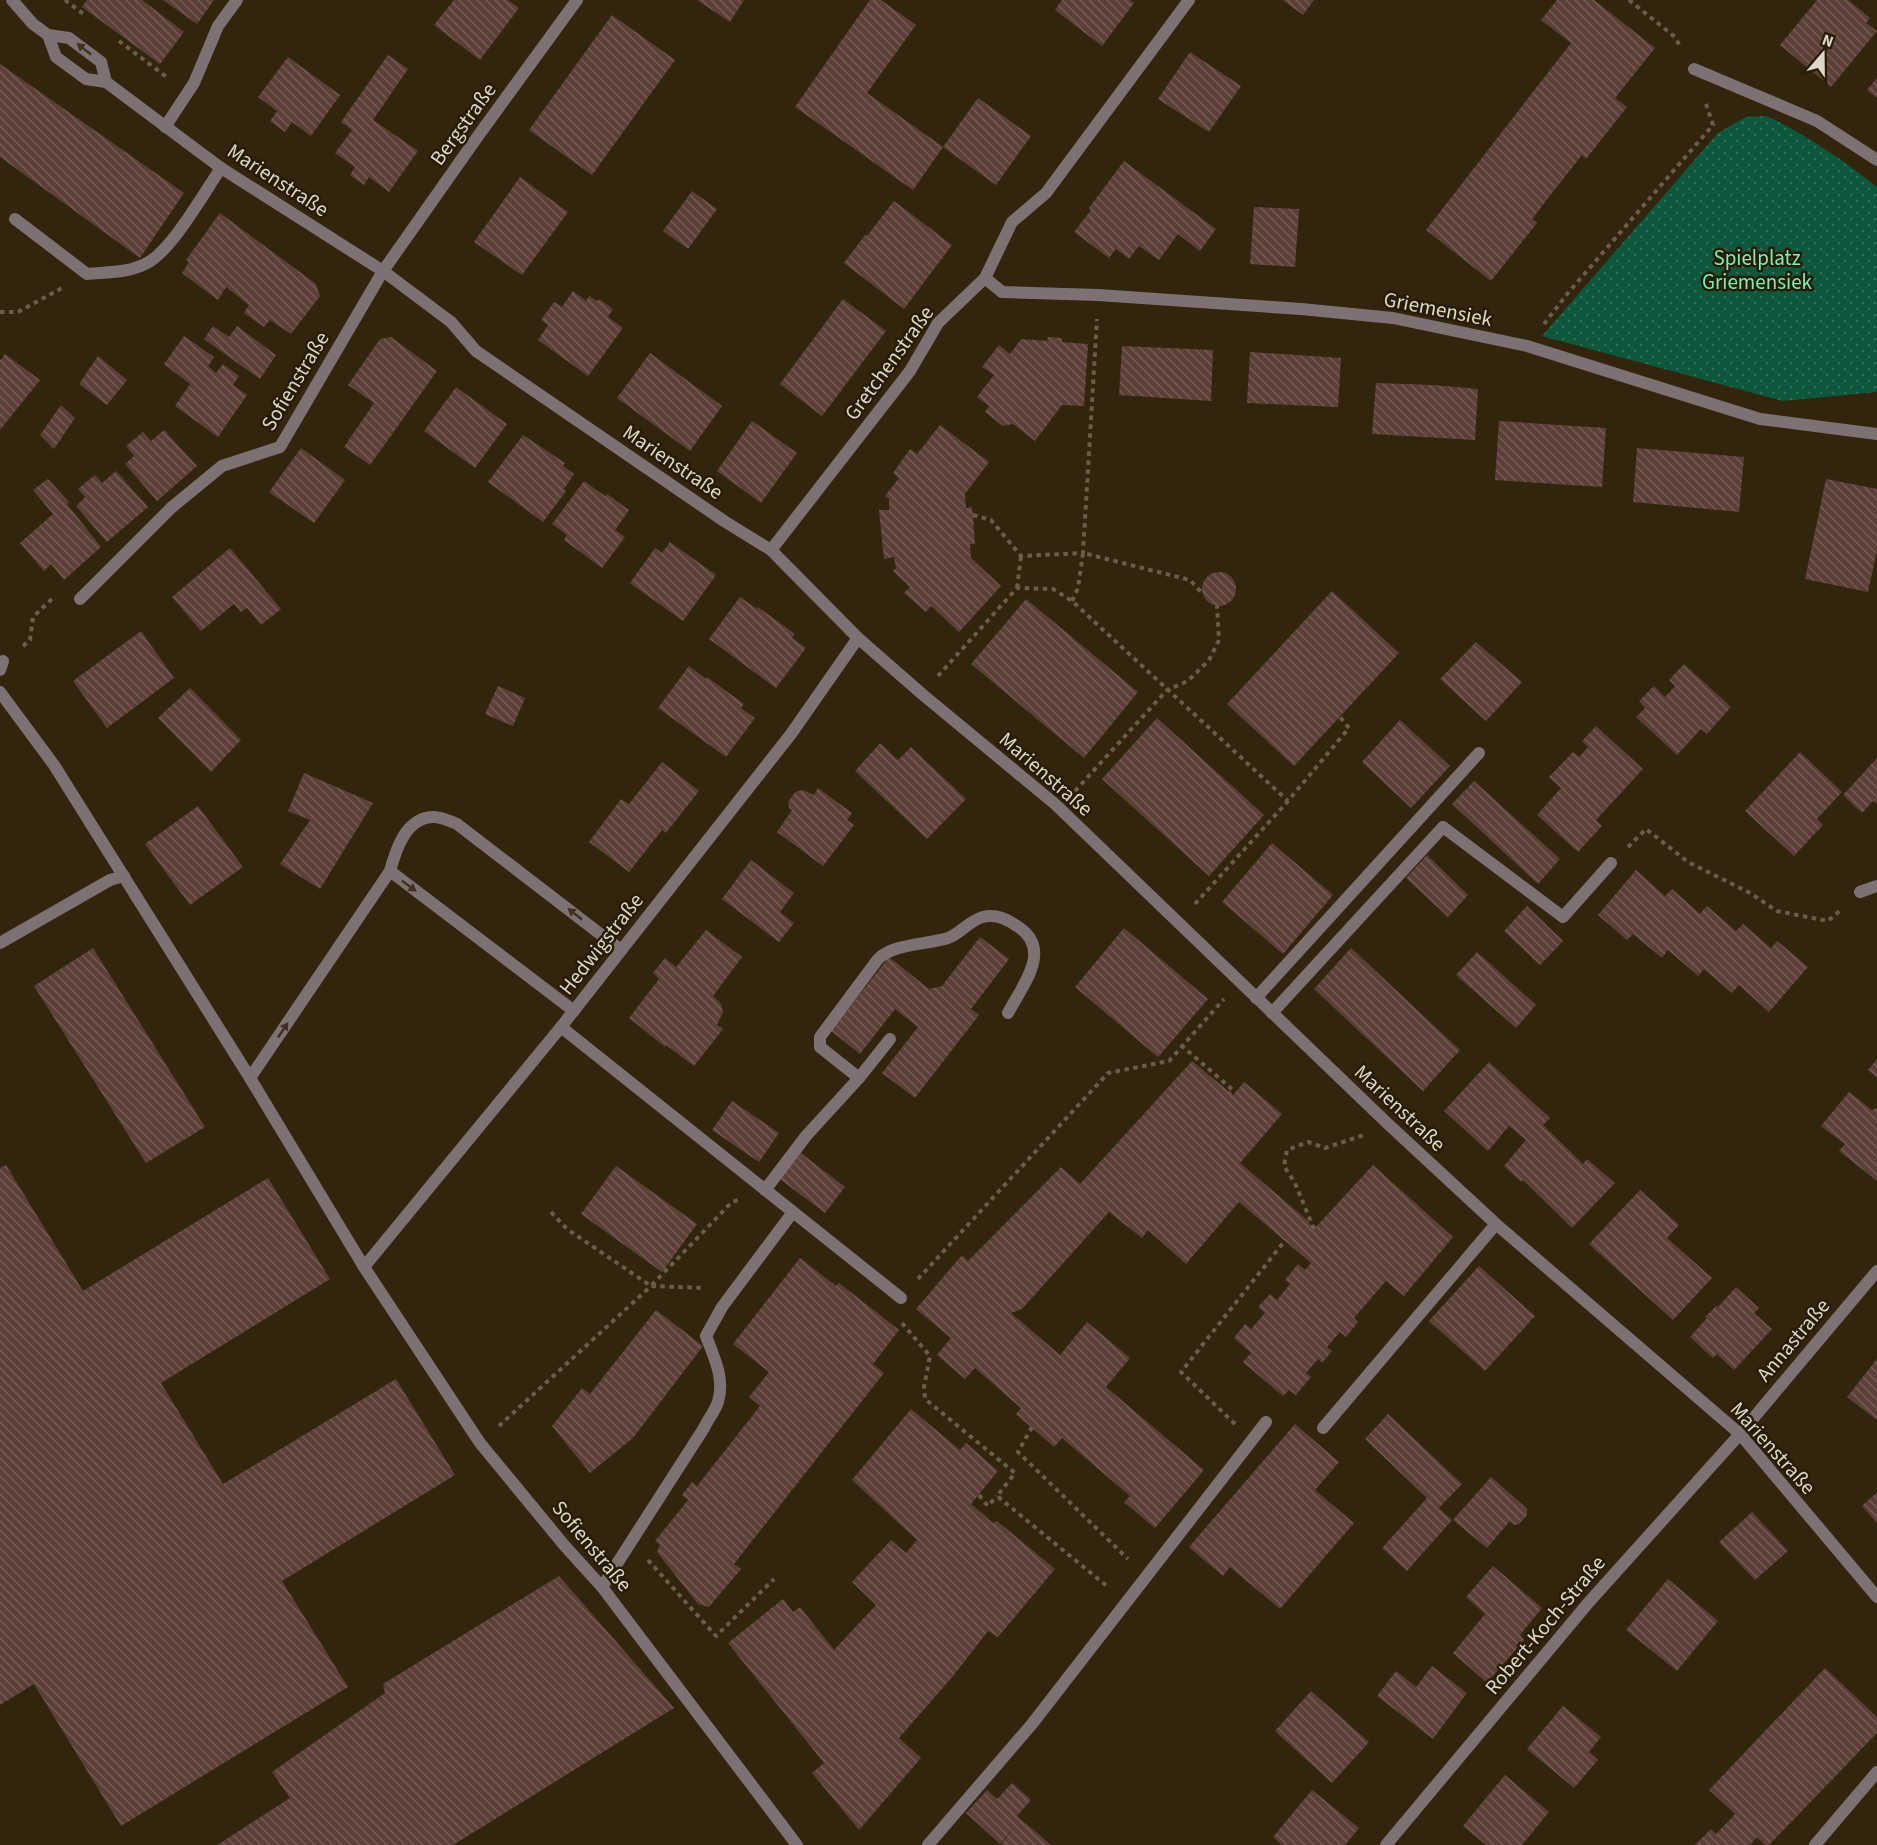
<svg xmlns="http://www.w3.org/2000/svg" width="1877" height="1845" viewBox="0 0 1877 1845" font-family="'Source Sans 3',sans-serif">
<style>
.grass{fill:url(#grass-dots)}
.building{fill:url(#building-back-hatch)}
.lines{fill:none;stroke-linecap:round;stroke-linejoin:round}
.path{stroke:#695e49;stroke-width:4;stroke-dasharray:4.5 4.5;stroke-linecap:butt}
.service{stroke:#7f7073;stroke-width:12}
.minor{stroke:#7f7073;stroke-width:12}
.oneway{fill:#3e3120}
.labels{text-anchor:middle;stroke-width:5;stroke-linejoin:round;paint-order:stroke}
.street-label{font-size:21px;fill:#dfd7c9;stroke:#281c04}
.park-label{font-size:21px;fill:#77f1bc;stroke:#281c04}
</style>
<defs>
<pattern id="grass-dots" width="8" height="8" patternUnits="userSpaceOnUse" patternTransform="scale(1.5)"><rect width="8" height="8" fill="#0d573d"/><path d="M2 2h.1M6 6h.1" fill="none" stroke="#306e58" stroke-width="1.8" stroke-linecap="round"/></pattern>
<pattern id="building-back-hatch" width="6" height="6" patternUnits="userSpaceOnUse" patternTransform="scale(1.5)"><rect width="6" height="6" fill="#5c4038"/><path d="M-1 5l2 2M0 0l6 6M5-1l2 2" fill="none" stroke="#735b53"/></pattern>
</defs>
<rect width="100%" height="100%" fill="#32250d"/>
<path class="grass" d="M1767,116C1806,135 1843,160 1877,187V392L1783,401L1542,336L1718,133L1746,117Z"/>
<g class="building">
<path d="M87,0H142L184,32L160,64L82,7Z"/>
<path d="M163,0H214L197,24Z"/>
<path d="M454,0H508L519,8L480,60L434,25Z"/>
<path d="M697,0H744L730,22Z"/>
<path d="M870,0H881L916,25L867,93L943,147L913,190L795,107Z"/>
<path d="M1062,0H1130L1134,3L1102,46L1055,10Z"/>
<path d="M1283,0H1314L1303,15Z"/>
<path d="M1557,0H1594L1655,48L1615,98L1627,107L1586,159L1582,155L1549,197L1532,219L1537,223L1491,281L1426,230L1571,43L1541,20Z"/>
<path d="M1817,0H1848L1870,18L1866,23L1877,31L1831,87L1780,45Z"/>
<path d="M612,15L675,60L592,175L529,130Z"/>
<path d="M1190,52L1241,86L1209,132L1158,99Z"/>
<path d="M388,55L408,69L373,120L418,151L389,192L369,177L364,185L350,175L355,167L335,153L352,130L341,122Z"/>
<path d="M288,57L340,95L311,136L292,122L285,132L270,121L277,111L258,97Z"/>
<path d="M0,64L184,193L140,258L0,157Z"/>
<path d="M1877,78V98L1867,90Z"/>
<path d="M978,98L1031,136L996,185L943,147Z"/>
<path d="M1124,161L1216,229L1200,251L1178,234L1159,260L1139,246L1129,259L1116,249L1109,258L1074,232L1091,210L1089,208Z"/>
<path d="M520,177L568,212L522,275L474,242Z"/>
<path d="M692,191L717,209L688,249L663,231Z"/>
<path d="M894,201L952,245L904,309L844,263L865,235L867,236Z"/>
<path d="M1254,207L1299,209L1295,267L1250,264Z"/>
<path d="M220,213L316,284L320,296L291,334L270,320L264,327L244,313L249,305L226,287L218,300L182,273L189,262L186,260Z"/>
<path d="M573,291L586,301L589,296L597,301L599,299L613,309L608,317L623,328L588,376L538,340L548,325L541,320L554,302L562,307Z"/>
<path d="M843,299L886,331L822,416L780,384Z"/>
<path d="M213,326L229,337L237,326L276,355L260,379L204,339Z"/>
<path d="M184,336L214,357L208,366L216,373L223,364L239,376L233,385L247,395L218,437L175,406L190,384L164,364Z"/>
<path d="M391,337L437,371L370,465L344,447L374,403L348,385L380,339Z"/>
<path d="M1048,337L1062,338V342L1088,344L1084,406L1062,405L1035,441L1013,424L1003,426L985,412L989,406L977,397L994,375L982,367L999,345L1010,354L1021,339L1047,341Z"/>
<path d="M1122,346L1213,350L1211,401L1119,395Z"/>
<path d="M1250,352L1341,358L1338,407L1247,403Z"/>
<path d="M650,353L722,406L690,451L617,398Z"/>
<path d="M5,354L40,380L0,430V359L1,360Z"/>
<path d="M98,356L127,380L107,405L79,384Z"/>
<path d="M1376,383L1433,385L1478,389L1475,440L1372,434Z"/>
<path d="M456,387L507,424L475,468L424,431Z"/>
<path d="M61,405L75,418L54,449L40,435Z"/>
<path d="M752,421L797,453L761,503L717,471Z"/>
<path d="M1499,421L1606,428L1602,487L1495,480Z"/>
<path d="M940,425L989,462L965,494L966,508L972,507L973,515L975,544H970L971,558L1001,586L959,632L931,606L926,612L904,593L910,587L893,571L896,568L894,557L884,559L879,510H889V499L885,496L899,478L893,473L910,449L917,454Z"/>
<path d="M164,430L197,466L157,501L125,464L134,456L126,446L143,432L151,441Z"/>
<path d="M523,435L565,463L563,466L574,474L564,489L566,491L543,522L488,482Z"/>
<path d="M301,448L345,480L314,523L269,492Z"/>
<path d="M1637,448L1744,457L1739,512L1633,502Z"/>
<path d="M116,471L148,507L107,542L76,506L85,497L78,489L95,475L102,483Z"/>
<path d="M48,479L69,502L67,504L101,547L64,580L51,564L44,571L20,543L53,514L33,490Z"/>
<path d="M1826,479L1877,489V550L1868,592L1805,579Z"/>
<path d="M584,481L605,496L607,494L629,510L615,530L625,537L602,568L564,540L567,535L552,524Z"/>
<path d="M670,542L716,575L683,621L630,583L655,548L662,553Z"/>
<path d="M230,548L281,609L261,625L247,608L241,612L234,604L201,631L172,597Z"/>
<circle cx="1219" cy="589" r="17"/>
<path d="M1332,591L1399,653L1294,766L1227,704Z"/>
<path d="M740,597L757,609L758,607L795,634L792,638L806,648L776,688L709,639Z"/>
<path d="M1026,599L1138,692L1084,758L971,664Z"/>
<path d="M141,631L174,678L107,728L73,681Z"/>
<path d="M1476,642L1522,682L1486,721L1440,679Z"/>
<path d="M1684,664L1731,707L1707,734L1701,729L1677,755L1636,717L1645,708L1639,701L1654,686L1665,697L1675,686L1669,680Z"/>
<path d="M689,666L706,679L707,677L744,704L741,708L755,718L726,757L658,708Z"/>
<path d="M498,686L525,698L513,726L485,714Z"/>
<path d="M190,688L241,740L211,772L158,718Z"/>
<path d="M1157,718L1264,815L1209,876L1102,779Z"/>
<path d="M1400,720L1450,766L1411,808L1362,762Z"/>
<path d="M1596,726L1643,769L1596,820L1602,826L1578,852L1537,815L1561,788L1549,777L1573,752L1579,757L1588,747L1582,741Z"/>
<path d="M880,743L898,760L911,747L966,799L927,839L855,771Z"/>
<path d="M1800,752L1842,792L1817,819L1823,825L1794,856L1745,811Z"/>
<path d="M1877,758V804L1873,801L1862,813L1843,795Z"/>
<path d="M662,762L699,791L666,833L662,830L629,872L589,842L621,799L629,804Z"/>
<path d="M304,773L373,803L320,889L280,864L310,820L288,811Z"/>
<path d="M1474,781L1560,859L1538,884L1452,804Z"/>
<path d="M818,788L852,813L847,820L854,825L823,866L777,832L792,810L789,808L788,802L795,792L803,790L814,795Z"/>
<path d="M198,806L243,867L190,905L145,844Z"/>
<path d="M1272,843L1333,895L1283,954L1222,902Z"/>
<path d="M1427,855L1468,895L1448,917L1406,878Z"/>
<path d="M751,860L794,893L780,912L794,923L779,942L722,899Z"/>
<path d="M1636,870L1665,896L1672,889L1700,914L1707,906L1736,931L1743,924L1771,948L1777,941L1808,967L1769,1012L1739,985L1732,993L1704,969L1698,976L1668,950L1662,958L1633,934L1627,940L1598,915Z"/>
<path d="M1527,906L1563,941L1540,965L1504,931Z"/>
<path d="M1124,928L1208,999L1158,1057L1075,987Z"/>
<path d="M706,930L742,957L713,996L721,1004L723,1012L717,1025L723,1029L694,1066L666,1045L665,1047L629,1018L659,979L653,973L665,958L676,967Z"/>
<path d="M980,937L1009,959L971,1009L979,1015L915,1098L882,1073L918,1027L895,1009L860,1054L831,1031L889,957L929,989L942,986Z"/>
<path d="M93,948L205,1127L146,1163L34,986Z"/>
<path d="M1351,948L1460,1050L1423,1091L1314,989Z"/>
<path d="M1477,952L1536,1005L1516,1028L1456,975Z"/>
<path d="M1877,1059V1078L1868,1070Z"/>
<path d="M1192,1061L1233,1095L1244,1082L1282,1114L1240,1163L1307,1220L1314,1229L1373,1165L1453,1237L1404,1296L1386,1281L1354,1318L1358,1322L1346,1337L1340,1332L1327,1347L1332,1351L1322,1363L1318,1359L1306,1373L1311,1377L1296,1395L1289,1390L1283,1396L1243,1362L1251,1353L1234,1338L1245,1324L1251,1329L1265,1313L1258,1307L1270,1294L1277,1300L1290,1284L1285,1280L1298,1264L1305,1270L1311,1263L1239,1202L1186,1264L1148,1230L1142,1238L1109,1212L1022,1309L1011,1313L1060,1355L1087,1322L1130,1358L1106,1387L1204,1470L1155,1528L1124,1502L1130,1496L1062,1438L1054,1447L1016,1414L1021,1408L975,1368L965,1379L937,1355L951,1338L916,1309L962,1255L968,1261L1061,1167L1080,1184Z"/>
<path d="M1489,1062L1550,1118L1543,1125L1583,1164L1587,1159L1615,1183L1572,1228L1523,1180L1521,1182L1504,1166L1526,1140L1509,1126L1488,1151L1444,1111Z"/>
<path d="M1849,1092L1872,1110L1876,1108L1877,1109V1181L1839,1151L1845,1144L1821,1126Z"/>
<path d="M732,1101L779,1133L759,1162L712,1130Z"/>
<path d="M797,1150L845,1187L825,1213L777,1177Z"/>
<path d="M6,1165L83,1291L268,1178L330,1279L161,1383L223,1484L396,1379L455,1475L282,1581L348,1687L121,1826L34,1684L0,1705V1168Z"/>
<path d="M616,1166L697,1224L662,1272L581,1214Z"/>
<path d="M1640,1190L1679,1225L1667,1238L1712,1278L1673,1320L1589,1244Z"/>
<path d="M800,1258L836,1286L839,1283L899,1330L873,1364L884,1373L734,1564L741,1569L709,1607L698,1604L657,1552L660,1545L655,1541L688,1500L682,1495L692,1482L697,1486L760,1406L749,1397L769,1372L733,1344Z"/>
<path d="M1479,1266L1535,1316L1485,1371L1429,1321Z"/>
<path d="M1736,1287L1759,1308L1754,1313L1772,1329L1734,1370L1717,1354L1713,1358L1690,1337L1707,1318L1705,1317L1716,1306L1718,1307Z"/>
<path d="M656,1310L703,1346L633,1438L590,1473L552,1426L582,1388L590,1394Z"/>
<path d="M1877,1359V1420L1847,1397Z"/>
<path d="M911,1409L960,1450L966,1443L998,1471L971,1504L993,1523L997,1521L1055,1569L998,1637L988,1631L954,1675L899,1738L921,1758L859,1830L812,1773L824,1763L728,1643L783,1599L793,1612L800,1607L834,1650L876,1605L852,1582L891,1540L906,1553L917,1540L852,1480Z"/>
<path d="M1388,1414L1462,1484L1439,1508L1452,1520L1407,1571L1382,1548L1427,1498L1365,1439Z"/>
<path d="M1295,1424L1339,1462L1315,1490L1354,1523L1280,1609L1230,1567L1223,1576L1189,1547Z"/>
<path d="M1491,1477L1524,1506L1527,1509V1515L1519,1524L1514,1525L1510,1521L1487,1548L1453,1520Z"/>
<path d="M1877,1492V1523L1862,1506Z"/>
<path d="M1752,1512L1788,1551L1755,1580L1719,1542Z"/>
<path d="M1493,1566L1542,1608L1520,1635L1524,1640L1487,1683L1453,1653L1485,1614L1466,1597Z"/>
<path d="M559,1576L674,1708L453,1845H217L290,1798L272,1772L385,1693L383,1684Z"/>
<path d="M1668,1579L1718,1621L1677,1671L1626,1630Z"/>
<path d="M1432,1666L1467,1693L1433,1739L1377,1696L1396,1671L1416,1687Z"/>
<path d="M1825,1668L1877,1717V1733L1769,1845H1765L1757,1837L1750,1845H1695L1711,1829L1716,1834L1735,1814L1709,1790Z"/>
<path d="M1311,1691L1369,1742L1332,1783L1275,1731Z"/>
<path d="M1563,1706L1601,1737L1589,1752L1598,1760L1574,1788L1527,1749Z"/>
<path d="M1505,1775L1549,1812L1522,1845H1486L1463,1826Z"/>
<path d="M1012,1783L1031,1800L1017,1816L1051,1845H1002L1001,1844L1015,1827L1000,1844L966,1813L987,1790L997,1799Z"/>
<path d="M1312,1790L1359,1828L1345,1845H1282L1273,1837Z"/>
</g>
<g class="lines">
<g class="path">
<path d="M65,0L86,16"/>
<path d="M1629,0L1675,37L1681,48"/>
<path d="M119,41L168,78"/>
<path d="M0,312H18L62,288"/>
<path d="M1544,324L1568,293L1713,125L1705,101"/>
<path d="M973,515L991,520L1021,556L1083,553L1097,319"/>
<path d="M1017,588L1021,556"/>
<path d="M1072,601L1078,588L1083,553L1190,580L1201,592"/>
<path d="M23,646L30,640L33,617L54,597"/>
<path d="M938,676L1017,588L1053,589L1072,601L1288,801"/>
<path d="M1075,791L1167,690L1188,681L1209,660L1219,640L1217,606"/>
<path d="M1628,847L1646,829L1688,862L1750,893L1777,911L1828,921L1842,909"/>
<path d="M1195,904L1288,801L1349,728L1340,717"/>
<path d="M1181,1045L1233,1090L1230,1093"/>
<path d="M551,1212L567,1229L651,1286L732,1202L738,1200"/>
<path d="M1314,1229L1295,1183L1284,1166L1287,1150L1308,1142L1325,1148L1364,1135"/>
<path d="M918,1279L1108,1073L1169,1061L1224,999"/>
<path d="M902,1323L930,1356L924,1387L925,1399L1015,1473L997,1496L1108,1587"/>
<path d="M1235,1424L1181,1372L1283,1243"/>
<path d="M499,1426L651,1286L705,1288"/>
<path d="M1032,1427L1018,1452L1128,1559"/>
<path d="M979,1495L988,1506L997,1496"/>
<path d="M648,1560L716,1636L774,1579"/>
</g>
<g class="service">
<path d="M165,127L194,83L218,26L237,0"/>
<path d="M15,219L87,274C107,272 129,273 147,263C172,250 204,193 221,168"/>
<path d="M0,670L3,661"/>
<path d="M0,692L54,765L250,1078L364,1267"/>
<path d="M390,871C396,849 406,817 434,817C441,817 450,821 457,824L621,950"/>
<path d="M1860,892L1877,886"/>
<path d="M0,943L110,880L124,876"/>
<path d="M1256,998L1479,753"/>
<path d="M1272,1013L1443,827L1563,917L1611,863"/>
<path d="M561,1027L901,1298"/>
<path d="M250,1078L390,871L574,1011"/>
<path d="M859,1078L820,1047V1037L878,959C895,943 926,945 948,938C960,934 970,920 983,917C995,914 1007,919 1017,926C1054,949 1022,986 1008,1013"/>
<path d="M765,1190L806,1136L859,1078L890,1039"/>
<path d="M1323,1428L1496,1224"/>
<path d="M602,1587L704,1428C708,1419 715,1411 718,1402C725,1379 714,1357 706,1336L722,1307L793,1212"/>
<path d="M928,1845L1032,1724L1266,1422"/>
<path d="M1815,1845L1877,1772"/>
</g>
<g class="minor">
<path d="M12,0L33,24L48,35L69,38L101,62L106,82"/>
<path d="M48,35L56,57L86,79L106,82L221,168L383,271L451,322L476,351L724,521L771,550L858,638L922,694L1055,804L1387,1123L1496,1224L1740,1434L1877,1597"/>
<path d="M1694,69L1817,121L1877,160"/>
<path d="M985,278L1002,292L1098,295L1301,309L1393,318L1527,346L1760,419L1877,434"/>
<path d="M771,550L910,371L938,323L985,278L1012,222L1046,193L1189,0"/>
<path d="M80,599L171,508L222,466L280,447L383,271L478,136L577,0"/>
<path d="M797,1845L602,1587L564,1545L480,1443L364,1267L561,1027L791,734L858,638"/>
<path d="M1386,1845L1589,1602L1740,1434L1877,1271"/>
</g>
</g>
<defs><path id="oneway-solid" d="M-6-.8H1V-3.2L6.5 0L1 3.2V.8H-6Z" transform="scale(1.5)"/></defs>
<g class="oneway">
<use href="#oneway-solid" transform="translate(84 49) rotate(-142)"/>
<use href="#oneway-solid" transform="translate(409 886) rotate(37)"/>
<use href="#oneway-solid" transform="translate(575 914) rotate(-142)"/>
<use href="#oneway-solid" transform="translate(283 1030) rotate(-56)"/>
</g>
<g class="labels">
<g class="street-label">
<text transform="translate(463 124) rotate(-54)" y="7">Bergstraße</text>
<text transform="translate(278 180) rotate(33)" y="7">Marienstraße</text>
<text transform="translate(1438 309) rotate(11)" y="7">Griemensiek</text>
<text transform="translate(889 363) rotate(-54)" y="7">Gretchenstraße</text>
<text transform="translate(295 381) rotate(-59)" y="7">Sofienstraße</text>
<text transform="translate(673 462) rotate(34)" y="7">Marienstraße</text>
<text transform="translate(1046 774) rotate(41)" y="7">Marienstraße</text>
<text transform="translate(601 944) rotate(-52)" y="7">Hedwigstraße</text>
<text transform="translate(1400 1108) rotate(43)" y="7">Marienstraße</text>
<text transform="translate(1793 1340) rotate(-50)" y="7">Annastraße</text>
<text transform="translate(1773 1448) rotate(48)" y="7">Marienstraße</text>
<text transform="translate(592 1546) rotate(50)" y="7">Sofienstraße</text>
<text transform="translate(1545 1625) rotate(-50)" y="7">Robert-Koch-Straße</text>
</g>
<g class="park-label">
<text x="1757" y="265">Spielplatz<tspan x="1757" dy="24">Griemensiek</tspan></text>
</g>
</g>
<g transform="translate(1823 54) rotate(20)" stroke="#281c04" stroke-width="4.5" paint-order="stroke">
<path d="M0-4.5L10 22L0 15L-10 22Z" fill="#dfd7c9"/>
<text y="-9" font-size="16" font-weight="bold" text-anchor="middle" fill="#dfd7c9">N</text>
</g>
</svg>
